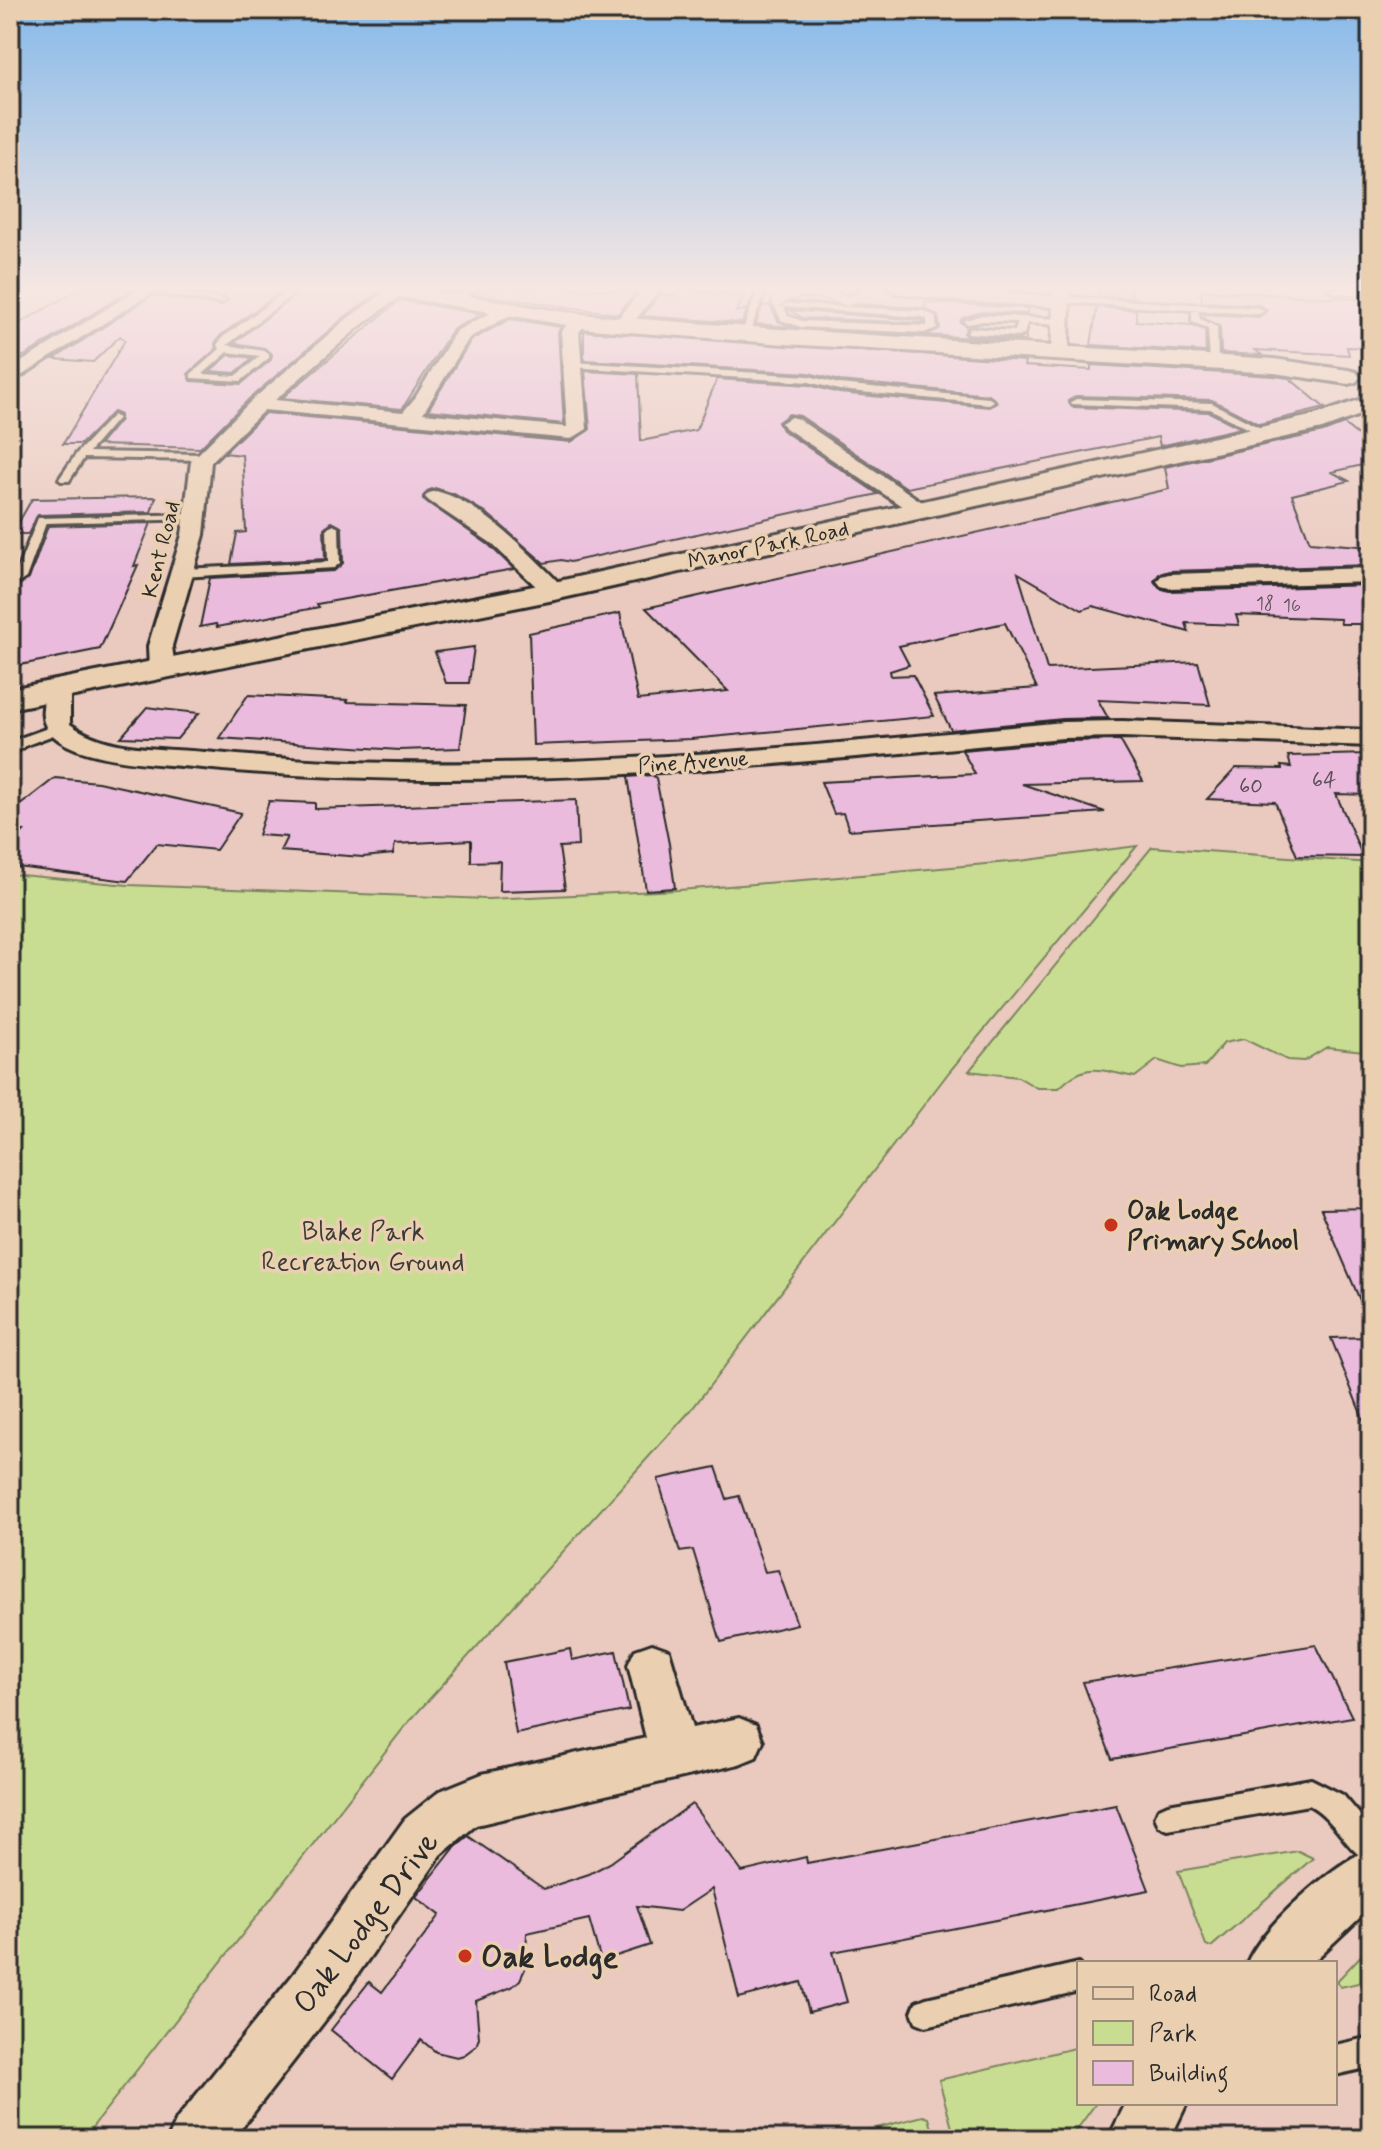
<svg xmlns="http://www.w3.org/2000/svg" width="1381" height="2149" viewBox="0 0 1381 2149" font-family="Mynerve,sans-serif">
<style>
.green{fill:#c9dd92;stroke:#7a845e;stroke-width:2}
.building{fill:#eabbdc;stroke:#2b2b2b;stroke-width:2}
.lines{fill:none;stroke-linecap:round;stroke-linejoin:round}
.lane-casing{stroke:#2b2b2b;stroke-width:6}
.street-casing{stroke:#2b2b2b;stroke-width:6}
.secondary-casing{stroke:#2b2b2b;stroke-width:6}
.highway-casing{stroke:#2b2b2b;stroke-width:6}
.lane{fill:#eacfb1;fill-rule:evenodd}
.street{fill:#eacfb1;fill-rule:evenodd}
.secondary{fill:#eacfb1;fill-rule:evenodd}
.highway{fill:#eacfb1;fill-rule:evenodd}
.lane-bridge-casing{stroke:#2b2b2b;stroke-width:13;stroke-linecap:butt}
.lane-bridge{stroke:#eacfb1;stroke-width:10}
.poi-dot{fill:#c8321e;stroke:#eacfb1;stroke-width:3}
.labels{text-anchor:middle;stroke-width:7;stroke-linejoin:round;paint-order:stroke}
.far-number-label{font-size:18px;fill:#5b4f57}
.far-street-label{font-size:22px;fill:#2b2b2b;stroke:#eacfb1}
.number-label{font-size:22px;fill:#5b4f57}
.poi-label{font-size:26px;font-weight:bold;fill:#2b2b2b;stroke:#eacfb1;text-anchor:start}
.park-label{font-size:26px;fill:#3b3d35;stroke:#eacfb1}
.near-street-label{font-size:32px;fill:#2b2b2b;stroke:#eacfb1}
.near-poi-label{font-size:32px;font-weight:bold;fill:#2b2b2b;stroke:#eacfb1;text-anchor:start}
</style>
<rect width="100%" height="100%" fill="#eac9be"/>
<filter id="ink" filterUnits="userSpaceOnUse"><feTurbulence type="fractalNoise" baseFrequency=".0125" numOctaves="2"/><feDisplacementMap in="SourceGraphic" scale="16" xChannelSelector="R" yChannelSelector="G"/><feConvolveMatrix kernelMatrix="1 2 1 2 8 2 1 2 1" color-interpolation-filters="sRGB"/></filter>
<g filter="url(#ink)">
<g class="green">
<path d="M1137,846L949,1072L692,1409L406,1725L83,2139H10V874L128,885L487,899L679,890L816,879L1020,861Z"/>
<path d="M1152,847L1371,863V1004L1366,1009C1374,1023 1373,1039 1364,1051L1327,1047L1304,1061L1287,1060L1244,1039L1224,1043L1205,1066L1181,1068L1157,1060L1135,1077C1100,1071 1087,1060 1059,1088H1037L1018,1077L969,1071Z"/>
<path d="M1298,1851L1313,1858L1211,1947L1206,1945L1178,1871Z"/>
<path d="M1371,1945V1980L1341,1987L1336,1982Z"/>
<path d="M1079,2047V2103H1096L1070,2139H955L939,2080Z"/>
<path d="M923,2116L929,2118L935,2139H834Z"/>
</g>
<g class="building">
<path d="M81,288H123L129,291L24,356L10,355V329Z"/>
<path d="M169,288H286L221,335L215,343L216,349L188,374L191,381L241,384L271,360L272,354L264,348L234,343L304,288H369L377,294L346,316L250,398L200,448L99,445L120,420V415L113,412L81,444H63L125,340L120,336L93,362L54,359L153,295L221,306L228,300L225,297Z"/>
<path d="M482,288H580L636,292L618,314L474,294Z"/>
<path d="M1098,288L1131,289V297L1136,298L1098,296Z"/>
<path d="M679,290L745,295L736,312L747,309L742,323L642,316L660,294L675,296Z"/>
<path d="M1201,290L1371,300V348L1347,347L1349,355L1255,350L1262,355L1221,353L1220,327L1204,318V314L1259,317L1267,310L1259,305L1202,302Z"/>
<path d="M400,300L482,314L453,329L402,409L282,398Z"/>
<path d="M926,302L1028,308L1027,314L982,312L962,318L960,322L967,327L964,333L967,336L1019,340L1026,336V341L926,335L940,328L938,316L925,308L856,304L925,308Z"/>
<path d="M770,305L778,321L791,327L756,324L762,306Z"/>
<path d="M1097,307L1136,310V321L1191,325L1205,330L1206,352L1091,345Z"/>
<path d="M789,310L921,320L924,323L803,318Z"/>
<path d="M510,319L561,327L558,332L564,424L428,410L471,340Z"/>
<path d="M584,331L1025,361L1024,366L1091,370V365L1274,376L1289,378L1325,408L1259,424L1212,400L1076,396L1068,401L1072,407L1209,412L1241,428L1160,446L1158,437L907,488L800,416L789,414L778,422L782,430L878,494L570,562L561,560L544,563L489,515L454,494L435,488L427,491L423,499L489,545L514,569L317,604L319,607L217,627L216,624L200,627L210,578L334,571L343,563L342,528L332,522L324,528L325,559L231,564L237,533L246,532L243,468L242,455L224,453L265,413L571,442L590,429L585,371L638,374L641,441L696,430L717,379L809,385L839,393L989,407L997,402L989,395L840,381L809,373L584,360Z"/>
<path d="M229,355L253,358L235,373L210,371Z"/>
<path d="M1344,424L1371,446V463L1332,472L1349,481L1292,495L1310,542L1371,547V565L1169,571L1159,574L1154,581L1159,588L1169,591L1371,585V624H1341L1340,619L1236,615L1239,625L1186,623L1189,632L1093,606L1082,610L1018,573L1047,669L1198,662L1210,705L1098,700L1108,718L1063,719L951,730L934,696L1037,688L1005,623L899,646L909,665L890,671L891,676L913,675L934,716L691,739L533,745L529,633L620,613L638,700L728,691L646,608L1169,489L1165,467L1323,432Z"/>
<path d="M156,497L151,512L38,515L28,534H12L32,499Z"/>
<path d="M151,523L134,566L138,565L100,649L10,667V604L20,584L29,579L48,526Z"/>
<path d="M474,647L469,683H446L435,652Z"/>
<path d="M248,695L348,700L347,702L466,705L460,748L399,750L219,738Z"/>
<path d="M147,707L161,709L199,713L177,739L121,737Z"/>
<path d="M1120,740L1143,781L1022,784L1105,812L849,830L843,813L834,814L821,782L975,774L962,750L1063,741Z"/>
<path d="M1371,754V795L1336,794L1363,857L1297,856L1275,802L1207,799L1236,768L1282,769L1281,766L1291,767L1288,756Z"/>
<path d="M652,775L656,778L669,844L675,888L646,890L628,777Z"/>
<path d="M55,778L98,782L241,813L216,850L157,844L127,881L10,866V845L24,831L10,829V813Z"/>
<path d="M576,800L578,846L559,847L565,889L499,891L500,861L471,862V840L395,844L393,854L363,857L280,851L287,837L258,835L269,801L315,803V809Z"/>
<path d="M1371,1208V1326L1321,1209Z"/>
<path d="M1371,1337V1433L1369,1434L1331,1338Z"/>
<path d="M716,1467L727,1499L739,1496L765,1572L778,1570L797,1624L721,1642L693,1550L680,1552L658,1479Z"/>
<path d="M1316,1645L1352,1717L1112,1759L1083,1682Z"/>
<path d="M570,1649L572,1660L616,1651L629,1710L516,1734L504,1662Z"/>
<path d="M692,1804L742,1872L806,1857L807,1863L1116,1805L1149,1890L833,1952L847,2002L809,2012L801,1982L739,1998L712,1889L679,1911L637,1906L650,1945L601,1961L589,1919L527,1933L525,1969L520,1980L512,1987L476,2001L479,2038L476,2046L464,2055L457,2057L436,2052L421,2040L392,2079L331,2030L369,1982L382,1992L440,1915L416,1897L456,1846L468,1836L544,1889L589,1874L610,1863Z"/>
</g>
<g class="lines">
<defs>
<g id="lane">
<path d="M126,288H150L225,300L221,303Z"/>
<path d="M291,288H301L227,345L264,351L269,354V358L241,381L191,378V374L220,349L217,345L223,337ZM228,352L260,356L236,376L203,374Z"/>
<path d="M469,288H479L458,301L451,299Z"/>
<path d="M758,288H766L749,334L741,336Z"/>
<path d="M848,288H859L844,296L837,294Z"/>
<path d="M1062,297L1259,308L1264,311L1259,314L1059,302Z"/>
<path d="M777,299L793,304L924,311L935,316L937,328L924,333L801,327L781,320L773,302ZM784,307L922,317L927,319V326L802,321L788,316Z"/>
<path d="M1192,311H1198L1200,319L1217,327L1218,364L1210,362L1208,328L1192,322Z"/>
<path d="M982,315L1061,319L1066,322L1061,325L1027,323L1024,334L1019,337L967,333L970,328L1015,331L1018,322L982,321L968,324L963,321Z"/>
<path d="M572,362L809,376L839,384L989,398L994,401L989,404L839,390L809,382L569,367V363Z"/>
<path d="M1076,399L1212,403L1272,434L1263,436L1210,409L1072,404L1071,402Z"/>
<path d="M113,415L118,418L89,452L204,454L209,457L204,460L84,458L69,481H61L59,479L77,453Z"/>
<path d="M196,514L202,517L200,519L46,523L26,578L20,582L14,578L38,518Z"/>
<path d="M333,525L339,528L340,563L334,568L183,577L177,573L183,569L328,562L327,528Z"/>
<path d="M59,724L66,728L64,731L27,745L10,756V745L17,739Z"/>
<path d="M1311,1779L1343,1795L1371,1828V1862C1346,1852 1336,1819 1309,1805L1168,1830L1159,1826L1155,1817L1159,1808L1168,1804Z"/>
<path d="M1079,1963V1991L926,2026L916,2022L912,2012L916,2002L926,1998Z"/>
<path d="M1371,2037V2067L1335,2075V2045Z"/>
</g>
<g id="street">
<path d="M140,288H159L10,383V369Z"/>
<path d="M392,288L408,290L360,326L275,400L403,412L415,398L456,331L508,304L517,309L514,313L469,338L423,413L567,427L561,332L573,317L579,316L588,321L579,332L587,429L571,439L264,410L211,462L204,535L172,646L175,670L171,675H153L149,670L148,646L182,535L191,461L252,400L348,318Z"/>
<path d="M644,288H661L628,329H616L613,325L616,321Z"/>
<path d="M888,288H935L1053,296L1054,288H1070L1069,353L1060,358L1051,353L1053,307L958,301L896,293Z"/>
<path d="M1328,288H1371V295L1336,293Z"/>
<path d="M791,417L798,419L934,510L923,516L915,515L784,427L781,423Z"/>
<path d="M436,491C481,502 530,554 562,586L566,591L562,596H546L491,543L429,501L425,497L429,493Z"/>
<path d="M1371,568V582L1169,588L1161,586L1157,581L1161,576L1169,574Z"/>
<path d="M57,682L66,685L70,690V724C105,751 162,748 205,752C491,781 777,749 1063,722L1122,721L1371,730V746L1122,737L1063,738C772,765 483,797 192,767C156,763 35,762 43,708C44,699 43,691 48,685Z"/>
<path d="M652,1644L669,1650L692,1728L739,1718L756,1725L763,1741L756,1757L739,1764L476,1825L441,1855L330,2014L233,2139H168L177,2119L292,1976L405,1819L440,1791L482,1774L646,1738L628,1665L635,1650Z"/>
<path d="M1371,1848V1907L1312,1963H1247C1263,1925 1333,1864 1371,1848Z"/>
<path d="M1126,2103H1187L1170,2139H1108Z"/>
</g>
<path id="secondary" d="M1371,396V411L1322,429L554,600L10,709V689L554,582L1315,415Z"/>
<path id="highway" d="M372,288C454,288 532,311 613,317C833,334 1054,346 1274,359L1348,370L1356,372L1360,377L1356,382L1348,384L1274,373L785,344L590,329L383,294Z"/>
</defs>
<use href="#lane" class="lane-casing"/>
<use href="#street" class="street-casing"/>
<use href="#secondary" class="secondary-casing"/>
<use href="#highway" class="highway-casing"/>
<use href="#lane" class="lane"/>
<use href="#street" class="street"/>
<use href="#secondary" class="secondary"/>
<use href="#highway" class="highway"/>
<defs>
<path id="lane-bridge" d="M777,302C796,286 826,292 847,301"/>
</defs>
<use href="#lane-bridge" class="lane-bridge-casing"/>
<use href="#lane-bridge" class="lane-bridge"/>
</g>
</g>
<linearGradient id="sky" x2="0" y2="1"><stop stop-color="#86b9ea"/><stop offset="0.49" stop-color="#f6e7e2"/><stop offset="1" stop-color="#f6e7e2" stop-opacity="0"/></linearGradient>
<rect width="1381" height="589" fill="url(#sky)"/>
<g class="poi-dot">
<circle cx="1111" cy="1225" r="8"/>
<circle cx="465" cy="1956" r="8"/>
</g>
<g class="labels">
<g class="far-number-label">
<text x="1265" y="609">18</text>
<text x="1292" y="611">16</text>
</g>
<g class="far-street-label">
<text transform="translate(768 544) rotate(-12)" y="8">Manor Park Road</text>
<text transform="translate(160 549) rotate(-76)" y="8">Kent Road</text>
<text transform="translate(693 761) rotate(-4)" y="8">Pine Avenue</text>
</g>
<g class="number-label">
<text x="1324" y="787">64</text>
<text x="1251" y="793">60</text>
</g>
<g class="poi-label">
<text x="1127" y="1219">Oak Lodge<tspan x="1127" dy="30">Primary School</tspan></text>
</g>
<g class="park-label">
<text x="363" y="1240">Blake Park<tspan x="363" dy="30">Recreation Ground</tspan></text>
</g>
<g class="near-street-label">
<text transform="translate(365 1922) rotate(-53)" y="11">Oak Lodge Drive</text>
</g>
<g class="near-poi-label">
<text x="481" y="1967">Oak Lodge</text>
</g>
</g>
<rect width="1381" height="2149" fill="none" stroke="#eacfb1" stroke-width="40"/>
<rect x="20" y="20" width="1341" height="2109" fill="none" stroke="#2b2b2b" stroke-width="3" filter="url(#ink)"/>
<rect x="1077" y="1961" width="260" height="144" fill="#eacfb1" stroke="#9e8d7b" stroke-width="2"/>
<rect x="1093" y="1987" width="40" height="12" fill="#eacfb1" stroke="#9e8d7b" stroke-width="2"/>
<text x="1149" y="2001" font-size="24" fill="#2b2b2b">Road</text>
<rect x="1093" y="2021" width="40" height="24" fill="#c9dd92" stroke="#9e8d7b" stroke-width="2"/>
<text x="1149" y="2041" font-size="24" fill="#2b2b2b">Park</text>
<rect x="1093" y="2061" width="40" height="24" fill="#eabbdc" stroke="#9e8d7b" stroke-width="2"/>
<text x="1149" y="2081" font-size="24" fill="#2b2b2b">Building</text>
</svg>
